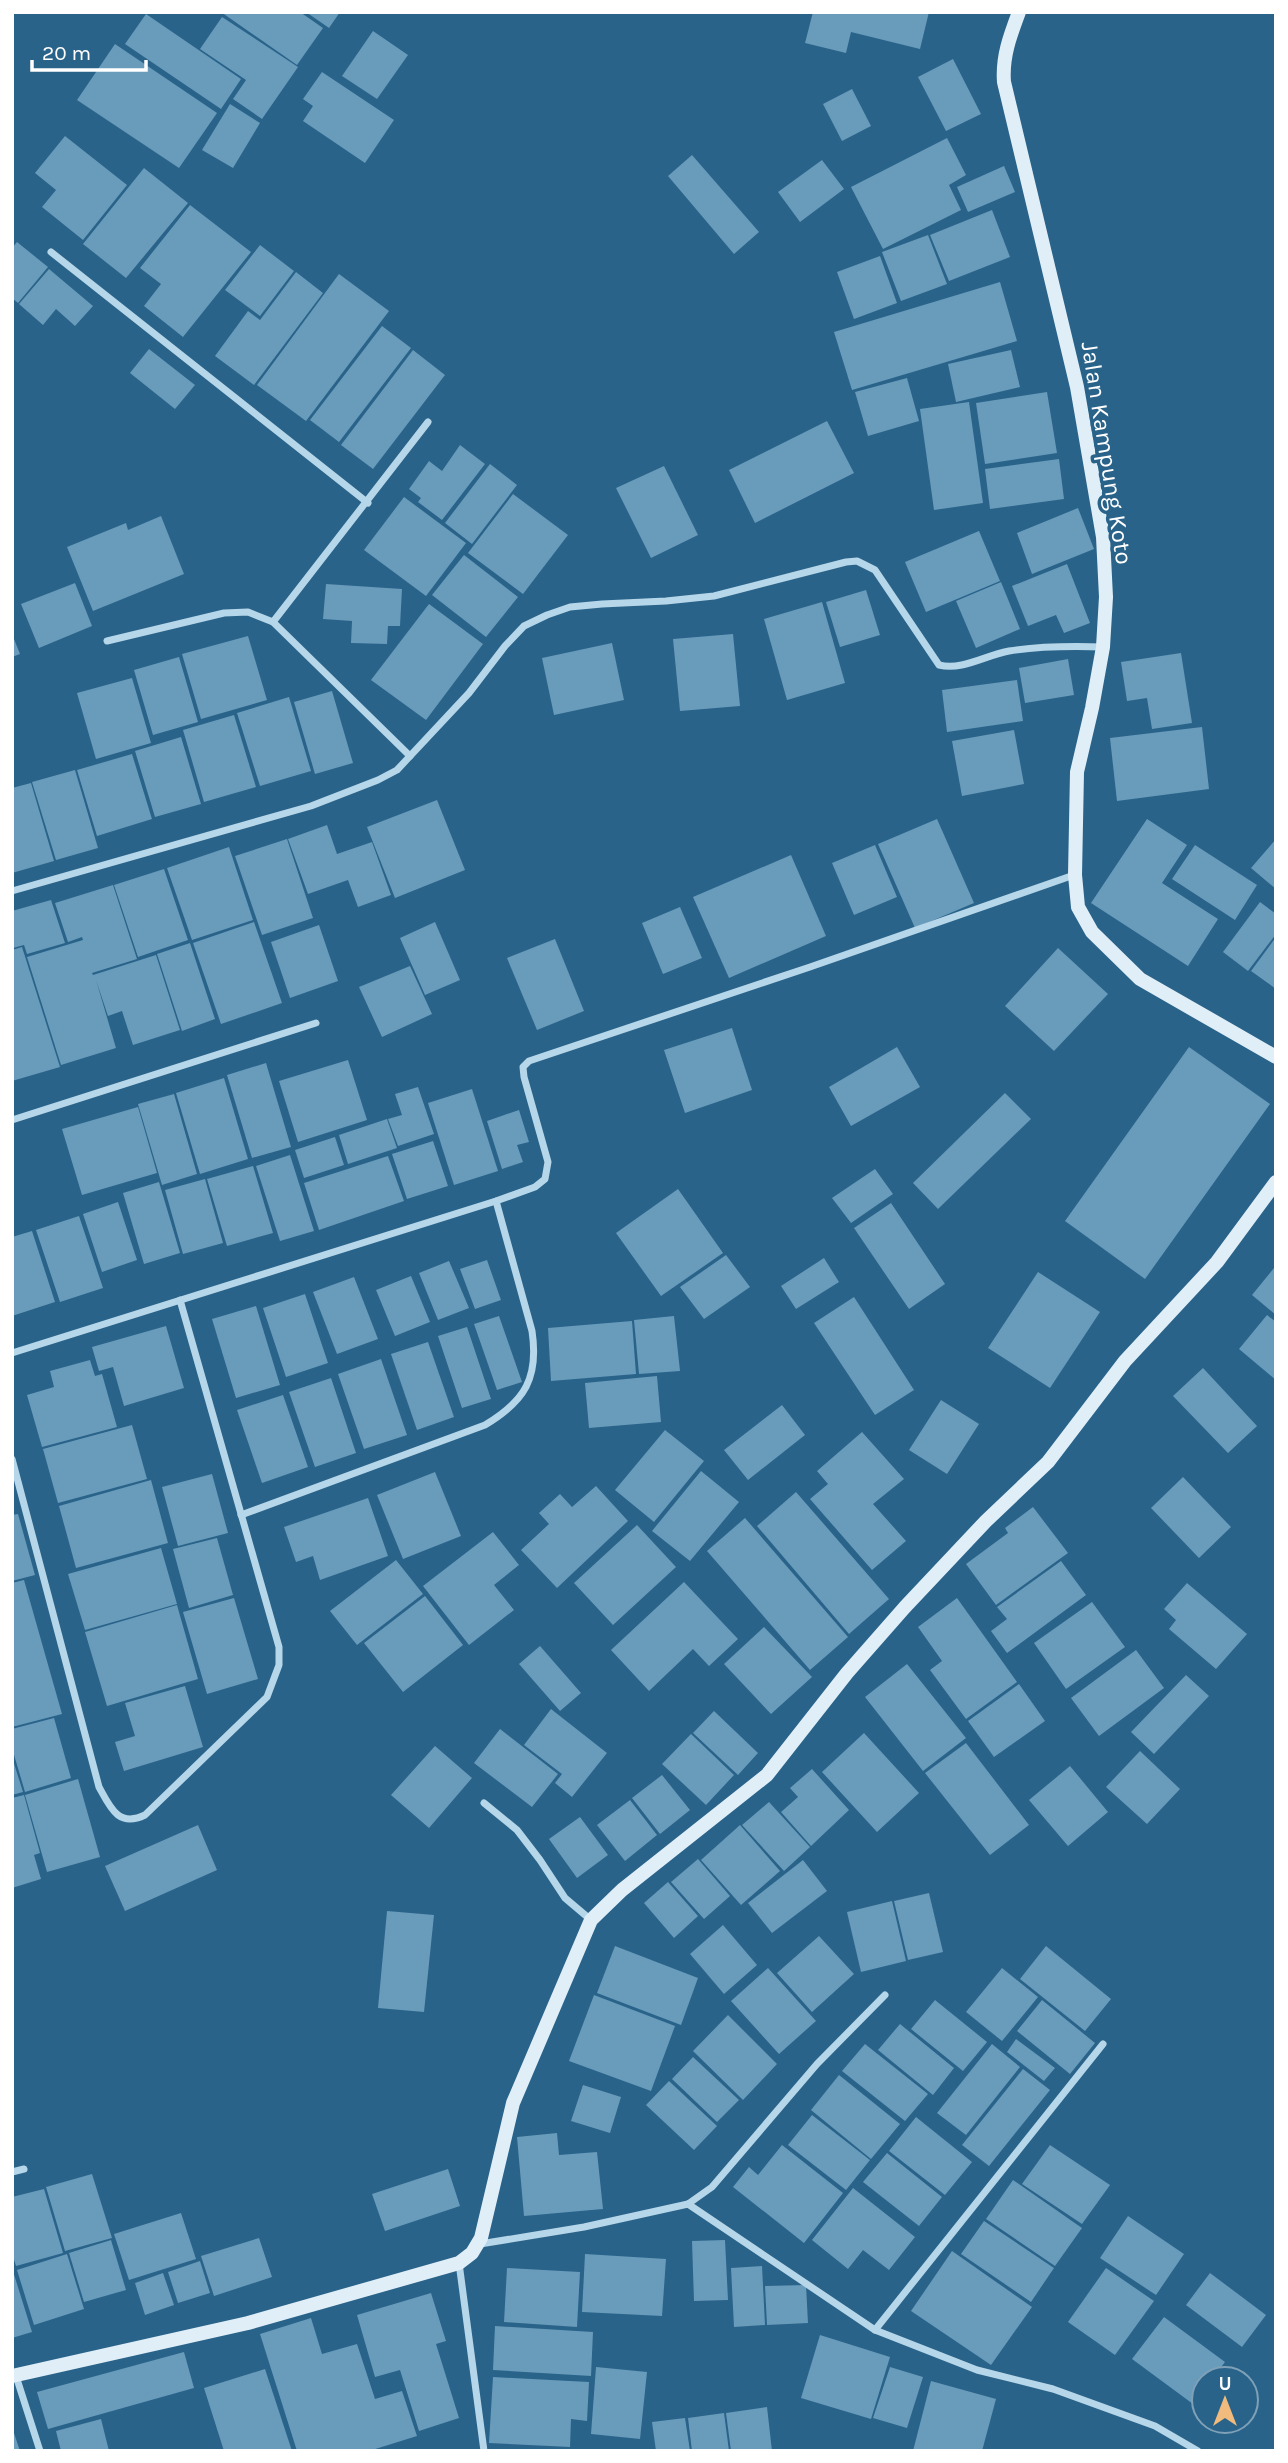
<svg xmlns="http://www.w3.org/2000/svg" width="1288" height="2463" viewBox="0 0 1288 2463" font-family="Karla,sans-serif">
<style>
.building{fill:#699bbb}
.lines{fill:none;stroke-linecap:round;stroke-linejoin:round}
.street{stroke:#b6d6e9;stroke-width:7}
.secondary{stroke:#e0eef8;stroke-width:14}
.labels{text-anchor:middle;stroke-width:7;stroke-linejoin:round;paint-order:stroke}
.street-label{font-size:24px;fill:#fff;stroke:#296389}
</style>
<rect width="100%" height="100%" fill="#296389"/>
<g class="building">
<path d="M221,12H300L323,28L297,65Z"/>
<path d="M306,12H340L329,28Z"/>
<path d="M813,12H929L920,49L851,32L846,53L805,43Z"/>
<path d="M146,14L241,79L221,109L125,44Z"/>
<path d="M222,17L298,67L262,119L233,99L246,80L200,49Z"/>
<path d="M373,31L408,55L377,99L342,76Z"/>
<path d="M115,44L217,113L179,168L77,100Z"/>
<path d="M953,59L981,114L946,131L918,77Z"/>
<path d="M322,72L394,120L365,163L303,121L313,106L303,99Z"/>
<path d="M852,89L871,126L842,141L823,104Z"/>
<path d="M230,104L260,123L233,168L202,150Z"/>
<path d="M65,136L127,185L83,240L42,207L56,190L35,173Z"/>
<path d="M947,138L966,175L949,185L961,210L883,249L851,187Z"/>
<path d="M692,155L759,232L734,254L668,176Z"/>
<path d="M822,160L844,189L800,222L778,192Z"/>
<path d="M1004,166L1015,192L968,212L957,187Z"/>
<path d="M144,168L188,203L126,278L83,244Z"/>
<path d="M190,205L251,252L183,337L144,306L161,284L140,268Z"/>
<path d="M992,210L1010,257L949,281L930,235Z"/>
<path d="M928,235L947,284L901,301L882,252Z"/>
<path d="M17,242L48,267L18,303L12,298V248Z"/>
<path d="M260,245L294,271L260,316L225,290Z"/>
<path d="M880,256L897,303L854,319L837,272Z"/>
<path d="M49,269L93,306L75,326L56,309L43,325L19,304Z"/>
<path d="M296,272L323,293L254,385L215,356L248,311L260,320Z"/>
<path d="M339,274L389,311L306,421L257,385Z"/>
<path d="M1000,282L1017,341L852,390L834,332Z"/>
<path d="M382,326L411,348L339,442L310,420Z"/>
<path d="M149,349L195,385L175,409L130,373Z"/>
<path d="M413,350L445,375L373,469L341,445Z"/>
<path d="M1011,350L1020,387L956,402L948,364Z"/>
<path d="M907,378L919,421L868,436L855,392Z"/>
<path d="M1047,392L1057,453L985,464L976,403Z"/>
<path d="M969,402L983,503L934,510L920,409Z"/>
<path d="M827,421L854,473L755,523L729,470Z"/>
<path d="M460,445L485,464L442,520L418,502L421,498L409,489L429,461L442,471Z"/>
<path d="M1059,459L1064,499L990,509L985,469Z"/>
<path d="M490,464L517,485L472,544L445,523Z"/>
<path d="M664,466L698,535L651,558L616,488Z"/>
<path d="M513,494L568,535L523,594L468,553Z"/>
<path d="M404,497L466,543L426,596L364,550Z"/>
<path d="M1078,508L1094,549L1032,574L1017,533Z"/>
<path d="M161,516L184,574L93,611L67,547L126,523L128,530Z"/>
<path d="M979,531L1000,581L926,612L905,562Z"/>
<path d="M464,555L518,597L486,637L432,595Z"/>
<path d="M1067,564L1090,623L1064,633L1056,615L1028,626L1012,586Z"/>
<path d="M1001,582L1020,629L976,648L956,601Z"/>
<path d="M75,583L92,626L39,648L21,604Z"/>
<path d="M326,584L402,589L400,626H388L387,644L351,643L352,621L323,619Z"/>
<path d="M866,590L880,635L840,647L826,602Z"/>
<path d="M822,602L845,683L787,700L764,619Z"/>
<path d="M429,604L483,644L426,720L371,680Z"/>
<path d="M12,634L20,654L12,657Z"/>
<path d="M733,634L740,706L680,711L673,639Z"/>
<path d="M248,636L267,700L201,719L182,654Z"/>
<path d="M612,643L624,700L554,715L542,658Z"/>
<path d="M1181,653L1192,723L1152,729L1147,698L1127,701L1121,662Z"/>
<path d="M179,657L198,722L153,735L134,670Z"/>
<path d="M1068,659L1074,695L1025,703L1019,668Z"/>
<path d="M132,678L151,743L96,759L77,693Z"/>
<path d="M1017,680L1023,721L947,732L942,690Z"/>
<path d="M332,691L353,763L315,774L294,702Z"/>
<path d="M289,697L311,771L260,786L237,713Z"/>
<path d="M234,715L256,787L204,802L183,730Z"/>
<path d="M1202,727L1209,789L1117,801L1110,738Z"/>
<path d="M1014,730L1024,784L962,796L952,741Z"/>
<path d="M181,737L201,804L155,817L135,751Z"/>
<path d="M132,754L152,819L97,836L77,770Z"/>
<path d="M75,770L98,848L56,860L32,782Z"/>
<path d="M31,783L54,861L12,873V788Z"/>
<path d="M437,800L465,870L395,898L367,827Z"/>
<path d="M937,819L974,903L915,928L878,844Z"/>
<path d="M1147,819L1187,845L1162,883L1218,919L1188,966L1091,903Z"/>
<path d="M327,825L337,854L372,842L391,895L358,907L348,880L308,894L288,839Z"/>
<path d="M287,839L313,918L262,935L235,856Z"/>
<path d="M1276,839V889L1251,868Z"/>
<path d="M875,845L897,897L854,915L832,863Z"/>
<path d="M1195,845L1257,885L1235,920L1172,879Z"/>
<path d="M229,847L253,920L192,940L167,868Z"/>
<path d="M791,855L826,936L729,978L693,897Z"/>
<path d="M164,869L188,940L138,957L114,885Z"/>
<path d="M113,885L137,959L92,973L93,975L156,955L180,1030L133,1045L122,1011L108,1016L96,980L116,1048L61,1065L27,957L83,940L82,937L68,942L55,903Z"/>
<path d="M51,900L65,943L27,954L24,945L13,948L12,911Z"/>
<path d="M1260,902L1276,914V934L1248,971L1223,952Z"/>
<path d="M680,907L702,958L663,974L642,923Z"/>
<path d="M254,922L282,1003L221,1024L193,943Z"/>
<path d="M435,922L460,980L425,995L400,938Z"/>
<path d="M319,925L338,981L290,998L271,942Z"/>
<path d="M1276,937V989L1251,971Z"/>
<path d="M555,939L584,1011L537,1030L507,958Z"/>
<path d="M190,943L215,1019L182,1031L157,954Z"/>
<path d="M22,947L60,1067L12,1081V950Z"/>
<path d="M1058,948L1108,994L1054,1051L1005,1006Z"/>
<path d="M410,966L432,1014L382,1037L359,987Z"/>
<path d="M732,1028L752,1090L685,1113L664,1050Z"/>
<path d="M897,1047L920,1087L851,1126L829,1087Z"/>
<path d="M1189,1047L1270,1104L1145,1279L1065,1221Z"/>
<path d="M348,1060L367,1120L298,1142L279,1081Z"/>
<path d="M266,1063L291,1147L252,1158L227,1075Z"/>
<path d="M224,1078L248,1159L200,1174L176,1093Z"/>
<path d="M418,1087L434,1134L398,1146L388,1119L402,1115L395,1094Z"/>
<path d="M472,1089L498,1171L454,1185L428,1103Z"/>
<path d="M1005,1093L1031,1119L938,1209L913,1183Z"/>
<path d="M174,1094L197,1174L162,1185L138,1104Z"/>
<path d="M138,1107L157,1173L82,1195L62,1129Z"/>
<path d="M519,1110L529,1142L517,1145L523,1162L502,1169L487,1121Z"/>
<path d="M387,1119L397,1148L348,1164L339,1135Z"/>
<path d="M335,1137L344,1165L304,1178L295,1150Z"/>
<path d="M433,1141L448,1186L407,1199L392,1154Z"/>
<path d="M290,1155L314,1231L280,1241L256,1166Z"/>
<path d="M388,1156L404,1201L319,1230L304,1183Z"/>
<path d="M253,1166L273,1233L227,1246L207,1179Z"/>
<path d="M875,1169L893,1194L851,1223L832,1198Z"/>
<path d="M205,1179L223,1243L183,1254L165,1190Z"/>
<path d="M159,1182L180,1253L144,1264L123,1193Z"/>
<path d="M678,1189L723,1253L661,1296L616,1233Z"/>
<path d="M118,1202L137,1260L102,1272L83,1214Z"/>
<path d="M891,1203L945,1284L909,1309L854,1228Z"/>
<path d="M79,1216L103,1288L60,1302L36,1230Z"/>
<path d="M32,1231L55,1302L12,1316V1237Z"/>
<path d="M726,1255L750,1287L704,1319L680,1287Z"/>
<path d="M824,1258L839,1282L796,1309L781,1286Z"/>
<path d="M487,1260L501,1300L475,1309L460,1269Z"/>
<path d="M449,1261L469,1308L438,1320L419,1273Z"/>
<path d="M1274,1268L1276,1270V1315L1252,1295Z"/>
<path d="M1038,1272L1100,1312L1050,1388L988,1348Z"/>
<path d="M411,1276L430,1322L395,1336L376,1290Z"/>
<path d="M354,1277L378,1339L337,1354L313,1292Z"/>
<path d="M305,1294L328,1363L286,1377L263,1308Z"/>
<path d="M854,1297L914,1390L875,1415L814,1323Z"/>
<path d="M256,1306L280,1385L236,1398L212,1319Z"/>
<path d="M1267,1315L1276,1322V1380L1239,1349Z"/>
<path d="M499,1316L522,1382L497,1390L474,1324Z"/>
<path d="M674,1316L680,1371L639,1374L634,1320Z"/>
<path d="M632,1321L636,1374L551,1381L548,1328Z"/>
<path d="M166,1326L184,1388L124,1406L113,1367L99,1371L92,1347Z"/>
<path d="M467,1327L491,1399L462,1408L438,1336Z"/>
<path d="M428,1342L454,1417L417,1430L391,1354Z"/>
<path d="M381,1359L407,1435L364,1449L338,1374Z"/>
<path d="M90,1360L95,1376L102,1374L117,1427L42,1447L27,1395L54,1387L50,1371Z"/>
<path d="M1203,1368L1257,1426L1228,1453L1173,1396Z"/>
<path d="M657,1376L661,1422L589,1428L585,1383Z"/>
<path d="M331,1378L356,1453L315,1467L289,1392Z"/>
<path d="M283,1395L308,1467L262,1483L237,1410Z"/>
<path d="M941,1400L979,1424L947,1474L909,1450Z"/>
<path d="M782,1405L805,1435L748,1480L724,1450Z"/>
<path d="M132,1425L147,1479L58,1503L43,1449Z"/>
<path d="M665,1430L704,1461L654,1522L615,1490Z"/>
<path d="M862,1432L904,1479L873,1504L906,1541L872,1570L810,1499L828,1484L817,1471Z"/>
<path d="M701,1471L739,1502L690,1561L652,1531Z"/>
<path d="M435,1472L461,1536L403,1559L377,1495Z"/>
<path d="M212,1474L228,1533L178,1546L162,1487Z"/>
<path d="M1183,1477L1231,1527L1199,1558L1151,1508Z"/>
<path d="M151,1480L168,1543L76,1568L59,1506Z"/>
<path d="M596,1486L628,1521L557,1588L521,1550L549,1524L539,1513L560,1494L572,1507Z"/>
<path d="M796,1492L889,1599L849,1634L757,1526Z"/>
<path d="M368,1498L388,1556L320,1580L313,1556L296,1562L284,1527Z"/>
<path d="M1033,1507L1068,1553L996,1605L966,1564L1008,1533L1005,1528Z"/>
<path d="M18,1514L35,1575L12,1581V1515Z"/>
<path d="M745,1518L848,1637L810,1670L707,1551Z"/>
<path d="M637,1525L676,1567L613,1625L574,1583Z"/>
<path d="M493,1532L519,1565L494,1585L514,1610L469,1645L423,1586Z"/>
<path d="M217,1538L233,1595L189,1608L173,1549Z"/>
<path d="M161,1548L177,1604L85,1630L68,1574Z"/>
<path d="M396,1560L423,1594L357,1645L330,1611Z"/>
<path d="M1061,1561L1086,1595L1007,1653L991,1631L1007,1619L997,1607Z"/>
<path d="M24,1580L62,1714L12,1727V1583Z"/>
<path d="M684,1582L738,1639L709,1666L693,1649L649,1691L611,1650Z"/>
<path d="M1187,1583L1247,1634L1216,1669L1169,1629L1176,1620L1164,1609Z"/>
<path d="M425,1596L463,1645L403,1692L364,1643Z"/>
<path d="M234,1598L258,1679L207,1694L183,1612Z"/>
<path d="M957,1598L1017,1682L966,1719L930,1670L942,1661L918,1627Z"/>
<path d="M1092,1602L1125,1647L1066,1689L1034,1643Z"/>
<path d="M177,1605L198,1679L107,1706L85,1632Z"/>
<path d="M764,1627L812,1677L771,1714L724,1664Z"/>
<path d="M540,1646L581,1693L560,1711L519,1664Z"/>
<path d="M1136,1650L1164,1688L1099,1736L1071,1698Z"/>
<path d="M907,1664L966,1738L923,1771L865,1697Z"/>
<path d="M1186,1675L1209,1696L1154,1754L1131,1732Z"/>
<path d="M1019,1684L1045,1721L994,1757L968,1721Z"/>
<path d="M185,1686L203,1747L124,1771L115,1742L135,1736L125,1703Z"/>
<path d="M551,1709L607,1753L572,1797L555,1783L562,1774L524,1745Z"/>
<path d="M714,1711L758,1753L738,1775L693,1733Z"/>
<path d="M54,1718L71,1778L25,1792L12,1748V1729Z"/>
<path d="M500,1729L558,1774L532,1807L474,1763Z"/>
<path d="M864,1733L919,1793L877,1832L822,1772Z"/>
<path d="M691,1734L734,1775L706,1805L662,1764Z"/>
<path d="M966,1743L1029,1825L990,1855L925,1773Z"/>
<path d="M435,1746L472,1778L429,1828L391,1795Z"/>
<path d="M1140,1751L1180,1789L1147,1824L1106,1787Z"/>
<path d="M12,1757L23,1792L12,1795Z"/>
<path d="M1070,1766L1108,1812L1068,1846L1029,1800Z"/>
<path d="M812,1769L849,1810L811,1846L781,1812L798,1797L790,1788Z"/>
<path d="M662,1775L690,1810L660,1834L632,1798Z"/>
<path d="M78,1779L100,1857L47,1872L25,1795Z"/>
<path d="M24,1795L40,1853L34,1855L41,1879L12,1888V1798Z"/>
<path d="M630,1800L657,1835L625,1861L597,1825Z"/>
<path d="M769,1802L810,1847L784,1871L742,1825Z"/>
<path d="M580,1817L608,1855L577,1878L549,1839Z"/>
<path d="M198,1825L217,1870L125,1911L105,1866Z"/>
<path d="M740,1825L780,1871L741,1905L701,1860Z"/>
<path d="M698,1859L730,1896L704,1919L671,1882Z"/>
<path d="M803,1860L827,1891L772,1933L748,1903Z"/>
<path d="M668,1882L698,1916L674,1938L644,1903Z"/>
<path d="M929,1893L943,1952L908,1960L894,1901Z"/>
<path d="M892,1901L906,1961L861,1972L847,1912Z"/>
<path d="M387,1911L434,1915L424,2012L378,2008Z"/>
<path d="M723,1925L757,1965L724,1994L690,1954Z"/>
<path d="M819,1936L854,1974L812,2012L777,1973Z"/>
<path d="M615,1946L698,1978L681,2025L597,1993Z"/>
<path d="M1046,1946L1111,1999L1085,2031L1020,1979Z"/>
<path d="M768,1968L816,2021L779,2054L731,2001Z"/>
<path d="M1002,1968L1038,1997L1002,2041L966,2012Z"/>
<path d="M594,1995L675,2026L651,2091L569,2061Z"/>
<path d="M935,2000L987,2042L963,2071L911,2029Z"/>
<path d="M1042,2000L1095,2043L1070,2074L1017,2031Z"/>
<path d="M728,2015L777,2064L743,2100L693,2051Z"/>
<path d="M900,2024L954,2068L933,2095L878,2050Z"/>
<path d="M1016,2039L1055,2068L1044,2081L1007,2052Z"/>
<path d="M865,2044L928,2094L905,2121L842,2071Z"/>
<path d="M992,2044L1020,2067L966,2135L937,2113Z"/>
<path d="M693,2057L739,2100L717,2122L672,2079Z"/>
<path d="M1023,2069L1050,2090L989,2166L962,2145Z"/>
<path d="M839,2075L900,2124L871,2159L811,2110Z"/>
<path d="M669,2081L717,2126L694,2150L646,2105Z"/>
<path d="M583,2085L621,2097L610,2133L571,2121Z"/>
<path d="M812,2115L870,2160L846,2190L788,2145Z"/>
<path d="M916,2117L972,2162L945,2195L889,2151Z"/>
<path d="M557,2133L559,2155L597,2152L603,2209L524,2216L517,2137Z"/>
<path d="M782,2145L843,2193L804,2243L733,2187L749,2167L758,2175Z"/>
<path d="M1050,2145L1110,2185L1082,2224L1022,2184Z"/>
<path d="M887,2153L942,2197L919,2226L863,2182Z"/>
<path d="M448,2169L460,2206L385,2231L372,2194Z"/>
<path d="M92,2174L112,2238L65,2251L46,2187Z"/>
<path d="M1013,2180L1082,2228L1055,2266L986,2219Z"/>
<path d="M853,2188L915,2237L889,2270L863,2250L848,2269L812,2240Z"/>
<path d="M44,2189L63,2253L16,2266L12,2253V2197Z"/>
<path d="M181,2213L196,2259L129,2280L114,2234Z"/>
<path d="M1128,2216L1184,2254L1156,2295L1100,2258Z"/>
<path d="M984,2221L1054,2268L1031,2302L961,2254Z"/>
<path d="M259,2238L272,2277L214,2296L201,2256Z"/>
<path d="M111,2240L126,2290L84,2302L69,2253Z"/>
<path d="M725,2240L728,2300L694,2301L692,2241Z"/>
<path d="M952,2251L1032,2307L991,2365L911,2311Z"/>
<path d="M67,2254L84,2309L34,2325L17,2270Z"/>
<path d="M585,2254L666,2259L662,2316L582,2312Z"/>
<path d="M200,2261L210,2293L178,2303L168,2272Z"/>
<path d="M762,2266L765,2325L734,2327L731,2268Z"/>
<path d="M12,2268L32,2332L12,2338Z"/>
<path d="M507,2268L580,2272L577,2327L504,2322Z"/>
<path d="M1106,2268L1154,2301L1115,2355L1068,2322Z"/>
<path d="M163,2273L174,2305L145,2315L135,2283Z"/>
<path d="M1210,2273L1266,2315L1242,2347L1186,2305Z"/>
<path d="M806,2285L808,2323L767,2325L765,2286Z"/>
<path d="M431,2293L446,2341L436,2344L459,2418L419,2431L400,2370L375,2377L357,2315Z"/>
<path d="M1164,2317L1225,2362L1212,2379H1204V2390L1193,2404L1132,2359Z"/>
<path d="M311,2318L322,2354L357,2344L375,2399L402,2391L417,2436L369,2451H297L260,2334Z"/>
<path d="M495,2326L593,2332L591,2376L493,2370Z"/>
<path d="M820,2335L890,2357L871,2419L801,2398Z"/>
<path d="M184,2352L194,2388L48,2429L37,2392Z"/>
<path d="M596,2367L647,2372L640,2439L591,2434Z"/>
<path d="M890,2367L923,2377L907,2428L873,2418Z"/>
<path d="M265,2369L292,2451H224L204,2388Z"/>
<path d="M493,2377L589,2382L587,2421L571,2419L570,2447L489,2443Z"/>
<path d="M931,2381L996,2399L982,2451H913Z"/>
<path d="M767,2407L772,2451H731L726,2413Z"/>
<path d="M724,2413L729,2451H692L688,2418Z"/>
<path d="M685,2418L690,2451H656L652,2422Z"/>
<path d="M101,2419L109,2451H61L56,2431Z"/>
<path d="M12,2430H13L20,2451H12Z"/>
</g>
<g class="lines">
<g class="street">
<path d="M51,252L368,503"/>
<path d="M273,622L428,422"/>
<path d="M107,641L224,613L248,612L273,622L410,756"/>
<path d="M12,891L311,806L378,780L397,770L469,693L505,646L524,626L547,615L570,607L602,604L666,601L714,596L846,562L857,561L875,570L939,665C962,671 986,655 1009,651C1040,646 1071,646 1103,647"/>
<path d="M12,1120L316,1023"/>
<path d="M12,1353L496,1201L535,1187L545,1179L548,1162L524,1077L523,1067L529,1061L810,967L1074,875"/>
<path d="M12,1459L99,1787C110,1807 118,1828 145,1815L267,1697L279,1665V1647L180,1300"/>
<path d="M241,1515L485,1425C525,1401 539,1378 532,1331L496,1201"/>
<path d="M484,1803L517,1830L540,1860L565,1898L591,1920"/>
<path d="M12,2172L24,2169"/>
<path d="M688,2204L875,2330L977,2370L1053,2389L1155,2426L1198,2451"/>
<path d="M480,2244L584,2227L688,2204L712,2187L817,2064L885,1995"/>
<path d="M459,2263L484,2451"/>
<path d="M875,2330L1103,2044"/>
<path d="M16,2376L40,2451"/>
</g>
<g class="secondary">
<path d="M1019,12C1010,36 1002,57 1004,82L1077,387L1103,537L1106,597L1103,647L1092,708L1077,772L1075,875L1078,907L1092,932L1140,979L1276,1057"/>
<path d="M12,2376L248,2323L459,2263L472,2253L481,2238L513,2103L591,1920L622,1890L767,1775L847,1673L905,1607L986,1521L1048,1462L1125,1361L1217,1262L1276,1182"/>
</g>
</g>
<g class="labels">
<g class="street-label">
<text transform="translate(1107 453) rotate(81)" y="8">Jalan Kampung Koto</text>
</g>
</g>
<rect width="1288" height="2463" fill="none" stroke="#ffffff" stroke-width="28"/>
<g transform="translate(1225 2400)"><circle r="33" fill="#296389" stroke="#7fa1b8" stroke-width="2"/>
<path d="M0-5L12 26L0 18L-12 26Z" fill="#f0bb7d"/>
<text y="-10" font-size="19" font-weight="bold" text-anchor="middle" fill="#ffffff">U</text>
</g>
<path d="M32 60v10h114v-10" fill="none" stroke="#ffffff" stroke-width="3.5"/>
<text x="42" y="60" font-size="21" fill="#ffffff" stroke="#296389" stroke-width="5" paint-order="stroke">20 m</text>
</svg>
